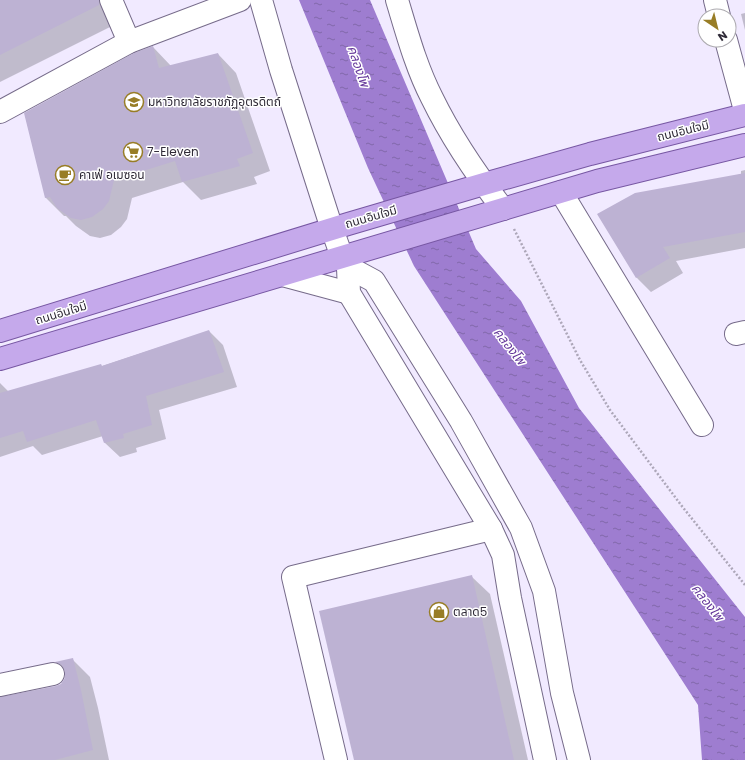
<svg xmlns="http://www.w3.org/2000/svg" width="745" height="760" viewBox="0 0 745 760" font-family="Poppins,'Noto Sans Thai',sans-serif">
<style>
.water{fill:url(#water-ripples)}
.shadow{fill:#0003}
.building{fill:#bdb2d3}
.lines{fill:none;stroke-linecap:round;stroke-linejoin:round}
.minor-casing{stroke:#766b8a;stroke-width:24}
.major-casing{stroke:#7757a3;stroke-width:24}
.path{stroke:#ada7b9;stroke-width:2.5;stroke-dasharray:2 2;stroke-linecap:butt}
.minor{stroke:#fff;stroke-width:22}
.major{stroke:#c5a9eb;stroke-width:22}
.labels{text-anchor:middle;stroke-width:3;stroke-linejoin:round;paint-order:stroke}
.poi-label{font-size:12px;fill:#2f2a37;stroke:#fff;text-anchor:start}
.street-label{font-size:12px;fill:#2f2a37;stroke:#fff}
.water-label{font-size:13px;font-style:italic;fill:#66399b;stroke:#fff}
</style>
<defs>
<pattern id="water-ripples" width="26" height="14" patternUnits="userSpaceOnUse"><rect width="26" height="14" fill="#9e7dd0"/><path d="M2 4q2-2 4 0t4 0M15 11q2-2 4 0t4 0" fill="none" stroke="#8167aa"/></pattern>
</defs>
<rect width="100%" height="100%" fill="#f1eaff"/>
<path class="water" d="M299,0H370L476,249L521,301L579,408L745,617V760H702L698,705L414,266L368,168Z"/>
<g class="shadow">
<path d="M0,0H104L116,24L0,82Z"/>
<path d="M745,13V30L741,14Z"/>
<path d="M153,47L171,66L218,54L236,73L270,171L254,177L257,184L201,200L183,182L132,198L127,219L121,227L111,235L100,238L90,236L76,226L66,216H64L46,198L25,114Z"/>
<path d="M745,170V248L676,261L683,273L651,292L637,278L598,214L741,174V171Z"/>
<path d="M209,331L223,345L237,387L159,410L166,439L136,448L137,452L120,457L105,443L103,436L42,455L33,446L0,457V383L9,392L102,366Z"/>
<path d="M471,576L490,594L528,760H355Z"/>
<path d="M73,660L90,677L98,708L109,760H0V679L9,693L6,698L56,687L62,684L66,679V672L57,663Z"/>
</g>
<g class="building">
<path d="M0,0H99V5L0,55Z"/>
<path d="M153,46L159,68L218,53L253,153L237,159L240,166L182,182L175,161L114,180L109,201L103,209L92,217L81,220L71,218L57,208L50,197L45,198L24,113L134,53Z"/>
<path d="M745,173V232L663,247L670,258L636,278L597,214L635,193Z"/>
<path d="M209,330L224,372L146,396L152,425L123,434L124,438L104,443L96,420L27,442L23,431L0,438V393L101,364L102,366Z"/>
<path d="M472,575L514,760H354L319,611Z"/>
<path d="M73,658L81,690L93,750L55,760H0V697L56,686L61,684L65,678V671L62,665L55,662Z"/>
</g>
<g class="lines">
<defs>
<g id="minor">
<path d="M111,0L129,42"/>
<path d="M261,0L281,70L332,229L342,257L348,267L349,293L491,529L503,555L510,598L545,760"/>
<path d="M397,0C407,33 416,67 432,98C451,137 476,174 503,209"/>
<path d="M715,0L719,16"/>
<path d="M726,40L745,110"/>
<path d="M0,112L129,42L240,0"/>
<path d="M561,192L702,425"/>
<path d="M348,267L374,281L461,421L521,528L544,591L562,693L579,760"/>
<path d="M282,275L349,293"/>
<path d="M736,334L745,332"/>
<path d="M0,685L53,674"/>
<path d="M336,760L293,577L491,529"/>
</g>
<g id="major">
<path d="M0,331L348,224L484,184L590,154L745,115"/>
<path d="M0,359L597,181L745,145"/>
</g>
</defs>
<use href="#minor" class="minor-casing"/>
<use href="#major" class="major-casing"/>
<path class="path" d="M514,229L580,360L610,410L681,505L745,585"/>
<use href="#minor" class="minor"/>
<use href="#major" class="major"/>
</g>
<defs>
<symbol id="university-ring" viewBox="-11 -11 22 22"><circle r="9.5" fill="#fff" stroke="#987d26" stroke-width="1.5"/><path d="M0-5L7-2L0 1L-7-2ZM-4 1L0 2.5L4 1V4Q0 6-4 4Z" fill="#987d26"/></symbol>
<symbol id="supermarket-ring" viewBox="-11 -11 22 22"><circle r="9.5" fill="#fff" stroke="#987d26" stroke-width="1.5"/><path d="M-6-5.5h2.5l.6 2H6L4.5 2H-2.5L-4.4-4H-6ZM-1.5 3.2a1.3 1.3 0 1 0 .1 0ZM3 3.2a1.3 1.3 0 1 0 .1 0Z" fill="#987d26"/></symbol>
<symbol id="cafe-ring" viewBox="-11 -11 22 22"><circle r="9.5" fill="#fff" stroke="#987d26" stroke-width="1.5"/><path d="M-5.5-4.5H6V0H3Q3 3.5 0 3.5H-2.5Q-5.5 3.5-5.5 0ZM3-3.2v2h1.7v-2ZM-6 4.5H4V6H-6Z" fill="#987d26"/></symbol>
<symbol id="shop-ring" viewBox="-11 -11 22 22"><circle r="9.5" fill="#fff" stroke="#987d26" stroke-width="1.5"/><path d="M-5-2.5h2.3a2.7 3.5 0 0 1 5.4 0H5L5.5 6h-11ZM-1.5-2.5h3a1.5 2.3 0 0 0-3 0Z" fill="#987d26"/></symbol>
</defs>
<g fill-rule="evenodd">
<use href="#university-ring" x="123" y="91" width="22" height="22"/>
<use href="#supermarket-ring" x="122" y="141" width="22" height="22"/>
<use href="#cafe-ring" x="54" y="164" width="22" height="22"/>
<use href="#shop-ring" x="428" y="601" width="22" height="22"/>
</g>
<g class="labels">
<g class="poi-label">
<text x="148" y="106">มหาวิทยาลัยราชภัฏอุตรดิตถ์</text>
<text x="147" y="156">7-Eleven</text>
<text x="79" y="179">คาเฟ่ อเมซอน</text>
<text x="453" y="616">ตลาด5</text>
</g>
<g class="street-label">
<text transform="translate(683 131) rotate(-14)" y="4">ถนนอินใจมี</text>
<text transform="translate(371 217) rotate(-16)" y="4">ถนนอินใจมี</text>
<text transform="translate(61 313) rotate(-17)" y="4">ถนนอินใจมี</text>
</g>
<g class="water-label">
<text transform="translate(359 66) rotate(71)" y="5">คลองโพ</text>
<text transform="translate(510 346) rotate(52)" y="5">คลองโพ</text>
<text transform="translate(708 602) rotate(52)" y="5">คลองโพ</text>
</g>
</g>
<g transform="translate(717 28) rotate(145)"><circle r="19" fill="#ffffff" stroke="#acaaaf"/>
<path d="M0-3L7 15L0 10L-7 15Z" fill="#987d26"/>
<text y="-6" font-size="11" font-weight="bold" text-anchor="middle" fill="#2f2a37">N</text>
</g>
</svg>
